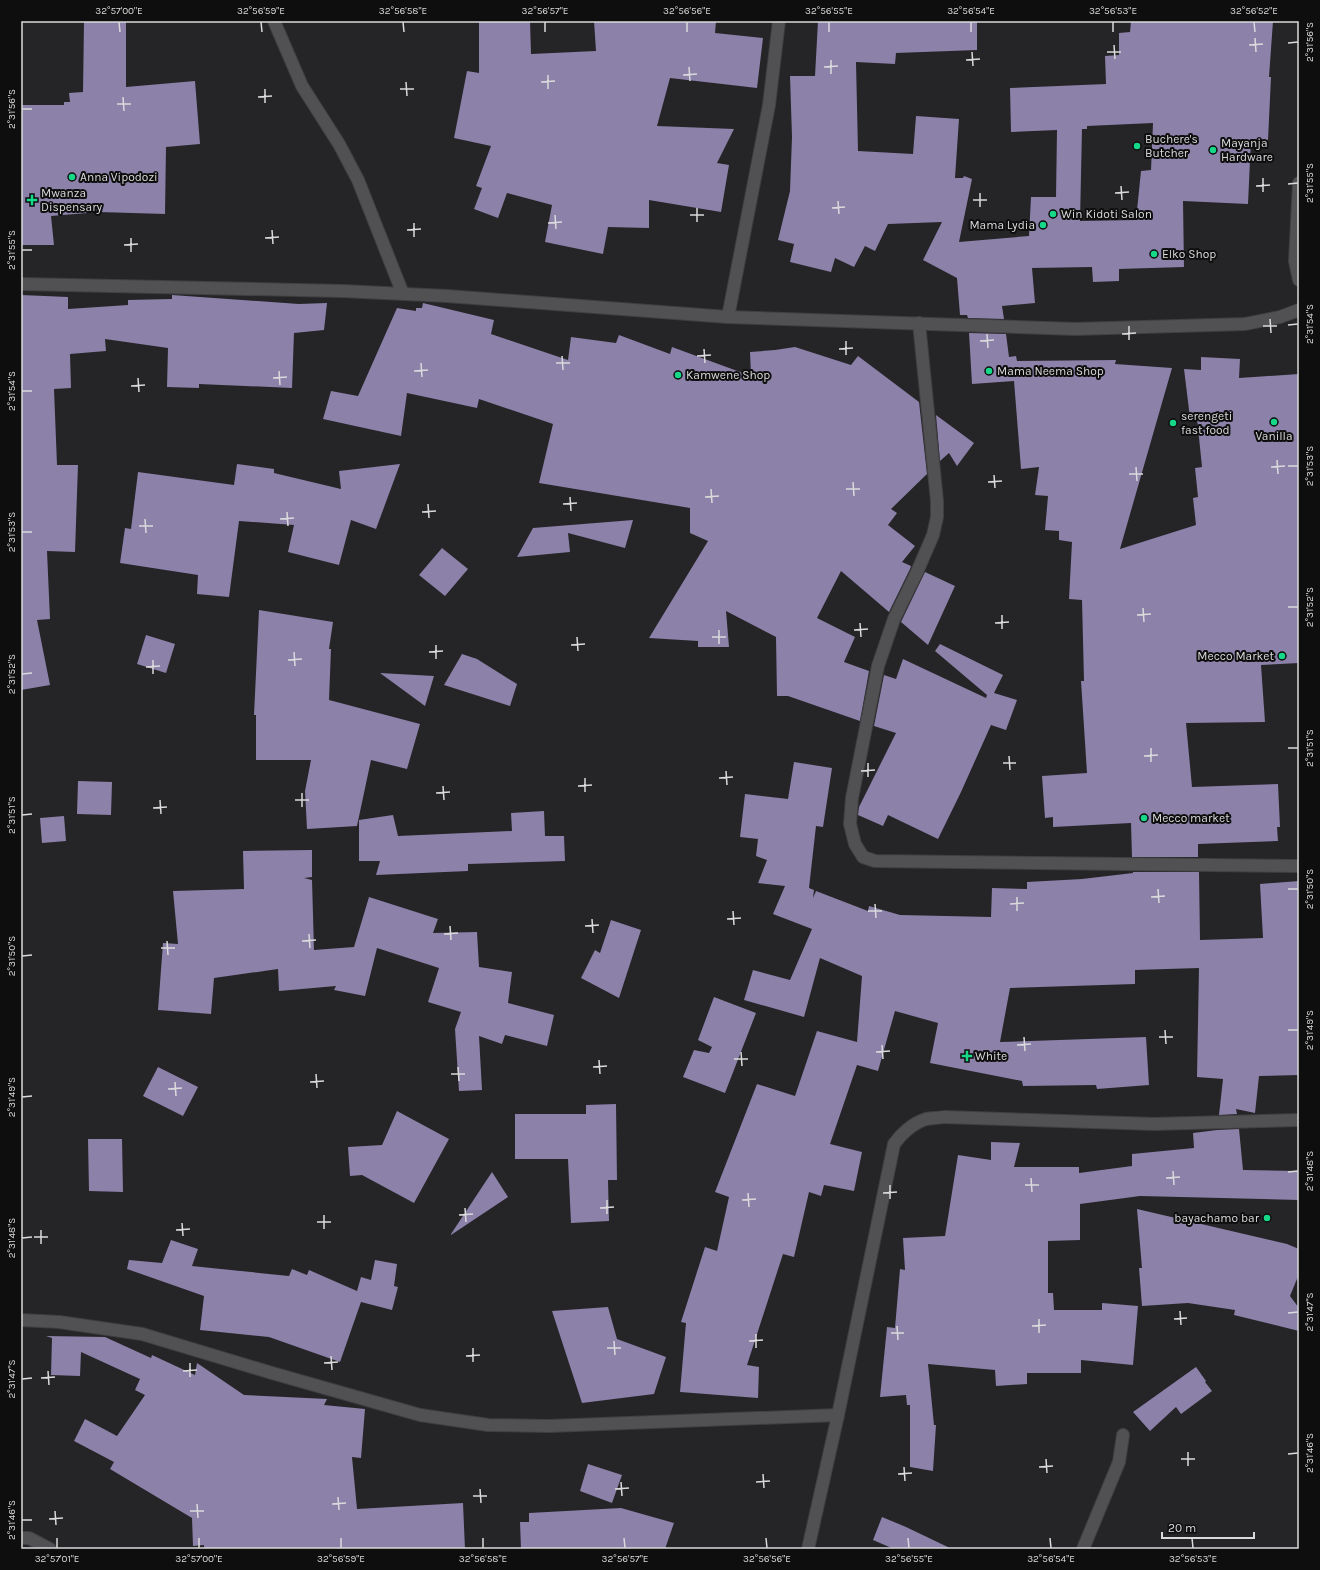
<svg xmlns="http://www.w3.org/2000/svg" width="1320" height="1570" viewBox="0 0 1320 1570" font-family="Karla,sans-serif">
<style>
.building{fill:#8b81a9;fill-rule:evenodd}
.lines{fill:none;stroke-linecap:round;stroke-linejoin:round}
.minor-casing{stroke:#3f3f41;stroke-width:14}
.tertiary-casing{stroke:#3f3f41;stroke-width:14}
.minor{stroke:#515153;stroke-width:12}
.tertiary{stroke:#515153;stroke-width:12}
.ticks{fill:none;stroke:#dadadc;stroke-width:1.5}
.poi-dot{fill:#15d989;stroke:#0e0e0f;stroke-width:1.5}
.labels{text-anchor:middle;stroke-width:4;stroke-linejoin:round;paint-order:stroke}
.poi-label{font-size:12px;fill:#dadadc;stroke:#0e0e0f;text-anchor:start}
.neatline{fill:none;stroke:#dadadc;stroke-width:1.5}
.ticks-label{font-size:10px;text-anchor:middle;fill:#dadadc}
</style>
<rect width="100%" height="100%" fill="#252427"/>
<g class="building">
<path d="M84,21H126V87L195,81L200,144L166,147L165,214L99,212L51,216L54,245H21V105H64V102H70L69,93L83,92Z"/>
<path d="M479,21H530L531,54L596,51L594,21H716L715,33L763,38L757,88L670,78L657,126L734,129L717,163L729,165L721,212L649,200V228L608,227L603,254L545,242L552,205L507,193L498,218L474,209L482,188L476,186L491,146L454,138L467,71L479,73Z"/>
<path d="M818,21H977V50L896,53L895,64L856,62L858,151L913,154L916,116L959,119L955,178H963L964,176L972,179L959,242L1029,236L1031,197H1056L1057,130L1011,132L1010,88L1106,84L1105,56L1119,55V33L1130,32L1131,21H1273L1269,77H1271L1268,140L1251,139L1248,204L1183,201L1184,267L1119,269V281L1093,282L1092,267L1032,268L1035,303L1002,306L1004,319L968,318L967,315H960L957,278L923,260L942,222L888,224L875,251L865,246L854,267L835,258L831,272L790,262L794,244L778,240L790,191L792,137L790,76H815ZM1153,123L1151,170L1141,171L1136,220L1080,221L1082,129H1087V126Z"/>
<path d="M21,295L68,297V309L128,305V300L172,299V295L299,304L327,303L324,330L294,333L292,388L199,384V388L167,387L168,348L105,339L106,351L70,354L71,388L54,389L57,465H78L75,552L47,551L50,619L37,620L50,685L21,690Z"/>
<path d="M423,303L494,320L491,334L568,360L571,337L616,343L619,335L670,354L672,347L751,376L750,352L775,350L795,347L851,365L858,356L919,402L927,474L891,509L897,513L888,525L915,546L902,562L911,566L910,569L889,612L841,571L817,618L855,637L844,662L869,671L860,721L788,696H777L776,637L726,611L729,647H698V641L649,638L708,541L690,533V508L539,483L553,424L479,399L477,408L407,393L401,436L323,419L331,391L358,396L397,308L416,311V308H422Z"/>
<path d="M969,333L1006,334L1009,357L1016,356L1017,361L1116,360L1115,364L1172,368L1120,549L1196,525L1193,498L1198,497L1195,468L1202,467L1197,418H1190L1184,369L1201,370V357L1240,359L1239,378L1299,374V663L1261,665L1265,722L1186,723L1192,787L1278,784L1280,827H1277L1278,841L1198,844V857H1132L1131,823L1053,827V817L1045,818L1042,776L1087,773L1081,681H1084L1082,600L1069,599L1072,542L1059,540V531L1045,530L1048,496L1035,495L1039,467L1021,469L1014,381L972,384Z"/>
<path d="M936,415L974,443L957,466L949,453L940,461Z"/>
<path d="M237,464L274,469V473L341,489L339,471L400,464L376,529L351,520L339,565L288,552L294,525L239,521L229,597L197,594L198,575L120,563L125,528L131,529L138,472L234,485Z"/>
<path d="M633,520L625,548L568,533L570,552L517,557L533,528Z"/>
<path d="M442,548L468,569L445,596L419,575Z"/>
<path d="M925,572L955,586L928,645L901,622Z"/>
<path d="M259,610L333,622L329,649H331L329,700L420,724L407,769L371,760L357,826L307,829L305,791L311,760H256V715H254Z"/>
<path d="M146,635L175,644L166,673L137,664Z"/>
<path d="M940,644L1003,675L994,693L1017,700L1006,730L991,725L961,792L938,839L888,815L883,826L858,815L859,807L896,733L874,726L884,675L896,679L903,659L986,698L987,695L935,651Z"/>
<path d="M462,654L477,659L517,684L510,706L444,685Z"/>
<path d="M380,673L434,676L425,706Z"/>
<path d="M794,762L832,768L823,827L816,826L809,888L814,890L813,898L816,891L868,911L869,906L900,915L991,917L992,888L1027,889V882L1082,879L1133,873V872H1199L1200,940L1263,938L1260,884L1299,881V1075L1259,1076L1255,1113L1236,1109L1237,1114L1219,1115L1223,1079L1197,1077L1199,968L1135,970V984L1010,988L1000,1042L1146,1037L1149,1085L1097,1089L1096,1085L1023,1086L1022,1081L930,1063L938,1023L895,1011L878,1071L857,1065L830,1144L862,1152L854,1191L824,1185L821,1196L809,1192L794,1257L783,1254L747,1365L759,1367L758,1398L680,1392L686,1323L681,1322L705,1247L717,1251L729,1197L715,1192L757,1084L795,1096L817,1031L857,1042L862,976L820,958L804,1017L744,1000L753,970L790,980L812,929L773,914L785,886L758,883L767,860L756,856L758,839L740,837L745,794L788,799Z"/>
<path d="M78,781L112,782L111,815L77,814Z"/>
<path d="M544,811L545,836H564L565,861L468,864V871L376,875L380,861H359V820L393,815L398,836L512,831L511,813Z"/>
<path d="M64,816L66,841L42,843L40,818Z"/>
<path d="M312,850V877L304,878L312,880L314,950L354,947L369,897L438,919L433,933L477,932L479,967L512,972L508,1003L554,1015L547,1046L505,1035L502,1044L479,1036L482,1090L459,1091L455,1029L461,1012L428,1002L439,968L377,948L365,996L334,990L336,986L279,991L278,969L214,978L211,1014L158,1010L163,943L178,944L173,891L244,889L243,851Z"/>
<path d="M611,920L641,930L619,998L581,978L595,950L600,953Z"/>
<path d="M714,997L756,1013L725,1093L683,1077L694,1050L709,1053L712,1047L698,1040Z"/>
<path d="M158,1067L198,1087L183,1116L143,1096Z"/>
<path d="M616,1104L617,1180H608L609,1221L571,1223L568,1159H515V1114H586V1105Z"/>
<path d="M397,1111L449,1139L414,1203L362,1175L350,1176L348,1147L382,1145Z"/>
<path d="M1239,1129L1243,1170L1299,1171V1200L1140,1196L1080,1204V1240L1048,1241V1293H1053L1054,1310H1102V1303L1138,1306L1133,1365L1081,1360V1373H1027V1384L996,1386L995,1370L928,1364L934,1425H936L933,1471L910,1467V1405H907L906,1395L880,1397L887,1327L895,1328L900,1269L905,1270L903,1238L945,1236L958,1155L991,1160V1142L1020,1143L1014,1167H1079V1173L1132,1166V1154L1194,1148L1193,1133L1217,1130Z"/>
<path d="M88,1139H122L123,1192L89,1191Z"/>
<path d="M492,1172L508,1197L451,1235V1234Z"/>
<path d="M1137,1209L1287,1244L1299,1249V1274L1290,1296L1299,1308V1331L1234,1315L1235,1310L1188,1303L1142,1306L1139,1268H1142Z"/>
<path d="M171,1240L198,1249L192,1266L289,1276L292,1269L307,1275L309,1270L357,1291L361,1277L371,1280L375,1260L397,1264L394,1286L398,1287L392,1310L361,1302L340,1362L269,1337L200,1330L204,1296L127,1269L129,1260L162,1263Z"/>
<path d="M608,1307L617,1339L666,1357L654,1394L582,1403L552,1311Z"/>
<path d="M46,1336L105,1337L151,1358L152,1355L195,1375L197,1363L244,1395L327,1399L324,1405L365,1409L361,1458L352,1457L357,1509L463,1503L465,1549H204V1545L193,1546L192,1518L110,1469L114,1462L74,1441L85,1419L117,1436L145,1395L135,1390L140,1379L81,1352L80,1376L51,1375L52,1338Z"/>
<path d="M1196,1367L1206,1381L1205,1382L1212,1391L1181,1414L1176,1407L1150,1431L1133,1412Z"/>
<path d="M588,1464L622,1475L612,1503L580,1491Z"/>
<path d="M621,1508L674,1523L665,1549H521L520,1522H529V1513Z"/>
<path d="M882,1517L906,1527L952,1549H894L873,1540Z"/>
</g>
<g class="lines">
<defs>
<g id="minor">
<path d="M274,21L302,86L339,144L358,180L403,294"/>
<path d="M21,284L342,291L447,296L728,317L1076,329L1245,324L1280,317L1299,310"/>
<path d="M728,317L769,105L779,21"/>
<path d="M919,323L937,501V517L933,535L917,572L894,619L878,666L852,798L850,824L855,844L863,857L875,861L1299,866"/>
<path d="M21,1320L59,1322L142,1334L272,1373L420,1415L488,1425L549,1426L838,1415"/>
<path d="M21,1538H29L50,1549"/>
<path d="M1083,1549L1119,1462L1123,1435"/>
</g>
<g id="tertiary">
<path d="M1299,183L1295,261L1299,280"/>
<path d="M808,1549L838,1415L894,1144C901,1134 913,1123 926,1119C931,1118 939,1118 944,1117L1154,1124L1299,1120"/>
</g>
</defs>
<use href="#minor" class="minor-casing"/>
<use href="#tertiary" class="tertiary-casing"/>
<use href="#minor" class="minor"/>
<use href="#tertiary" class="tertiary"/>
</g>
<path class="ticks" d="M119,22L120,32M261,22L262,32M403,22L404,32M545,22V32M687,22V32M829,22V32M971,22V32M1113,22V32M1254,22L1255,32M1255,38L1256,52M1288,43L1298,42M1114,45L1115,59M1249,45L1263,44M972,52L973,66M1107,52H1121M831,60V74M966,60L980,59M689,67L690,81M824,67L838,66M548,75V89M683,75L697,74M406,82L407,96M541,82L555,81M265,89V103M400,89H414M123,97L124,111M258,97L272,96M117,104H131M22,109H32M1263,178V192M1288,184L1298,183M1121,186L1122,200M1256,186L1270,185M980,193V207M1115,193L1129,192M973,200H987M838,201L839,214M697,208V222M832,208L845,207M555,215L556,229M690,215H704M414,223V237M548,223L562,222M272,230L273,244M407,230L421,229M131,238V252M265,238L279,237M124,245L138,244M22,250H32M1270,319L1271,333M1288,325L1298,324M1129,326V340M1263,326H1277M987,334L988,348M1122,334L1136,333M846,341V355M980,341L994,340M704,349L705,363M839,349L853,348M562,356L563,370M697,356L711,355M421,363L422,377M556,363H570M279,371L280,385M414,371L428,370M138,378L139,392M273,378L287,377M131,386L145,385M22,391H32M1277,460L1278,474M1288,466H1298M1136,467L1137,481M1271,467L1285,466M1129,474H1143M994,475L995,488M853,482L854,496M988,482L1002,481M711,489L712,503M846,489H860M570,497L571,511M705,497L719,496M428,504L429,518M563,504L577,503M287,512L288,526M422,512L436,511M145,519L146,533M280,519L294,518M139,526H153M22,532H32M1288,607H1298M1143,608L1144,622M1002,615V629M1137,615L1151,614M860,623L861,637M995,623L1009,622M719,630V644M854,630L868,629M577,637L578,651M712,637H726M436,645V659M571,645L585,644M294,652L295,666M429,652L443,651M153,660V674M288,660L302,659M146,667L160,666M22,674L32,673M1151,748V762M1288,748H1298M1009,756L1010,770M1144,756L1158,755M868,763V777M1003,763H1016M726,771L727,785M861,771L875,770M585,778V792M719,778L733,777M443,786L444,800M578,786L592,785M302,793V807M436,793L450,792M160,800L161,814M295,800H309M153,808L167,807M22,815L32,814M1158,889L1159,903M1288,889H1298M1017,897V911M1151,897L1165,896M875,904L876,918M1010,904L1024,903M733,911L734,925M868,911H882M592,919L593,933M727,919L741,918M450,926L451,940M585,926L599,925M309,934L310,948M444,934L458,933M167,941L168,955M302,941L316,940M161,948H175M22,956L32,955M1165,1030L1166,1044M1288,1030H1298M1024,1037L1025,1051M1159,1037H1173M882,1045L883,1059M1017,1045L1031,1044M741,1052L742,1066M876,1052L890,1051M734,1059H748M599,1060L600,1074M458,1067L459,1081M593,1067L607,1066M316,1074L317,1088M451,1074H465M175,1082L176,1096M310,1082L324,1081M168,1089L182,1088M22,1097L32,1096M1173,1171L1174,1185M1288,1172L1298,1171M1031,1178L1032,1192M1166,1178L1180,1177M890,1185V1199M1025,1185H1039M748,1193L749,1207M883,1193L897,1192M607,1200V1214M742,1200L756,1199M465,1208L466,1222M600,1208L614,1207M324,1215V1229M459,1215L473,1214M317,1222H331M182,1223L183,1236M41,1230V1244M176,1230L190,1229M34,1237H48M22,1238L32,1237M1180,1311L1181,1325M1288,1313L1298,1312M1039,1319V1333M1174,1319L1187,1318M897,1326L898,1340M1032,1326L1046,1325M891,1333H904M756,1334V1348M614,1341L615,1355M749,1341L763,1340M473,1348V1362M607,1348H621M331,1356L332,1370M466,1356L480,1355M190,1363V1377M324,1363L338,1362M48,1371L49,1385M183,1371L197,1370M41,1378L55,1377M22,1379L32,1378M1188,1452V1466M1288,1454L1298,1453M1046,1459L1047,1473M1181,1459H1195M904,1467L905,1481M1039,1467L1053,1466M763,1474L764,1488M898,1474L912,1473M621,1482L622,1496M756,1482L770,1481M480,1489L481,1503M615,1489L629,1488M473,1496H487M338,1497L339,1510M197,1504L198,1518M332,1504L346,1503M55,1511L56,1525M190,1511H204M49,1519L63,1518M22,1520H32M57,1538V1548M199,1538V1548M341,1538V1548M483,1538V1548M624,1538L625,1548M766,1538L767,1548M908,1538L909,1548M1050,1538L1051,1548M1192,1538L1193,1548"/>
<g class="poi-dot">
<circle cx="1137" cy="146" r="4"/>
<circle cx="1213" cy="150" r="4"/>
<circle cx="72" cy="177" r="4"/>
<path d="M30 194h4v4h4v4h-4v4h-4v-4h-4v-4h4z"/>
<circle cx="1053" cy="214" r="4"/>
<circle cx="1043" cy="225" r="4"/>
<circle cx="1154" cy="254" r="4"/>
<circle cx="989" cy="371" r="4"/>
<circle cx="678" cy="375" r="4"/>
<circle cx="1274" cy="422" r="4"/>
<circle cx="1173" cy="423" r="4"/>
<circle cx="1282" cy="656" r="4"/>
<circle cx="1144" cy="818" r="4"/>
<path d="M965 1050h4v4h4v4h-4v4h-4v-4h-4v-4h4z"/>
<circle cx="1267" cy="1218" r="4"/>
</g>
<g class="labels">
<g class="poi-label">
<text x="1145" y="143">Buchere's<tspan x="1145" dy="14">Butcher</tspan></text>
<text x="1221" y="147">Mayanja<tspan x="1221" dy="14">Hardware</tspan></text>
<text x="80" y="181">Anna Vipodozi</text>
<text x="41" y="197">Mwanza<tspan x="41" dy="14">Dispensary</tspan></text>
<text x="1061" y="218">Win Kidoti Salon</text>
<text x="1035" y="229" text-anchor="end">Mama Lydia</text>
<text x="1162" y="258">Elko Shop</text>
<text x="997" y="375">Mama Neema Shop</text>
<text x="686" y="379">Kamwene Shop</text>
<text x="1181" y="420">serengeti<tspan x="1181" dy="14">fast food</tspan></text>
<text x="1274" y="440" text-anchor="middle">Vanilla</text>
<text x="1274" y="660" text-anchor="end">Mecco Market</text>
<text x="1152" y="822">Mecco market</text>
<text x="975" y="1060">White</text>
<text x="1259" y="1222" text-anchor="end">bayachamo bar</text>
</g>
</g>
<rect width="1320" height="1570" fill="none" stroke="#0e0e0f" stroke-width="44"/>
<path d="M1162 1532v6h92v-6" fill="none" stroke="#dadadc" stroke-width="2"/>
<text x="1168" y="1532" font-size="12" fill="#dadadc" stroke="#0e0e0f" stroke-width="3" paint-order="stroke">20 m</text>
<rect x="22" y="22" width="1276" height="1526" class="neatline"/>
<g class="ticks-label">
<text x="119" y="14">32°57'00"E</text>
<text x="261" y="14">32°56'59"E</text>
<text x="403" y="14">32°56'58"E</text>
<text x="545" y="14">32°56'57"E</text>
<text x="687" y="14">32°56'56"E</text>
<text x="829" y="14">32°56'55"E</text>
<text x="971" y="14">32°56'54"E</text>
<text x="1113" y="14">32°56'53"E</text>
<text x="1254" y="14">32°56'52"E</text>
<text transform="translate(1309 42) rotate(-90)" y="4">2°31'56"S</text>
<text transform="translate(11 109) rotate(-90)" y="4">2°31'56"S</text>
<text transform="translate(1309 183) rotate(-90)" y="4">2°31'55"S</text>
<text transform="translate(11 250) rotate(-90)" y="4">2°31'55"S</text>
<text transform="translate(1309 324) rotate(-90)" y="4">2°31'54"S</text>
<text transform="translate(11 391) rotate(-90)" y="4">2°31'54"S</text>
<text transform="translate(1309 466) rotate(-90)" y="4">2°31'53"S</text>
<text transform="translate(11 532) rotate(-90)" y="4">2°31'53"S</text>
<text transform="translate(1309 607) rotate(-90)" y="4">2°31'52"S</text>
<text transform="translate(11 674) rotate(-90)" y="4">2°31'52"S</text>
<text transform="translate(1309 748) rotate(-90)" y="4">2°31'51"S</text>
<text transform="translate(11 815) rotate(-90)" y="4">2°31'51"S</text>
<text transform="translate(1309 889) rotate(-90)" y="4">2°31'50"S</text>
<text transform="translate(11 956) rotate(-90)" y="4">2°31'50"S</text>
<text transform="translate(1309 1030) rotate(-90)" y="4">2°31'49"S</text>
<text transform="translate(11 1097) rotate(-90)" y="4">2°31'49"S</text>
<text transform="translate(1309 1171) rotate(-90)" y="4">2°31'48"S</text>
<text transform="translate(11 1238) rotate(-90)" y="4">2°31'48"S</text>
<text transform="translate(1309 1312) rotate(-90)" y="4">2°31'47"S</text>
<text transform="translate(11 1379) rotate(-90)" y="4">2°31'47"S</text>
<text transform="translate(1309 1453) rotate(-90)" y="4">2°31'46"S</text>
<text transform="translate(11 1520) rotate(-90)" y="4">2°31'46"S</text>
<text x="57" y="1562">32°57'01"E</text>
<text x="199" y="1562">32°57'00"E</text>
<text x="341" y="1562">32°56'59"E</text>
<text x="483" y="1562">32°56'58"E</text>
<text x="625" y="1562">32°56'57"E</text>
<text x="767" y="1562">32°56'56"E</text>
<text x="909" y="1562">32°56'55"E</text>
<text x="1051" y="1562">32°56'54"E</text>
<text x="1193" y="1562">32°56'53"E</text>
</g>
</svg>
